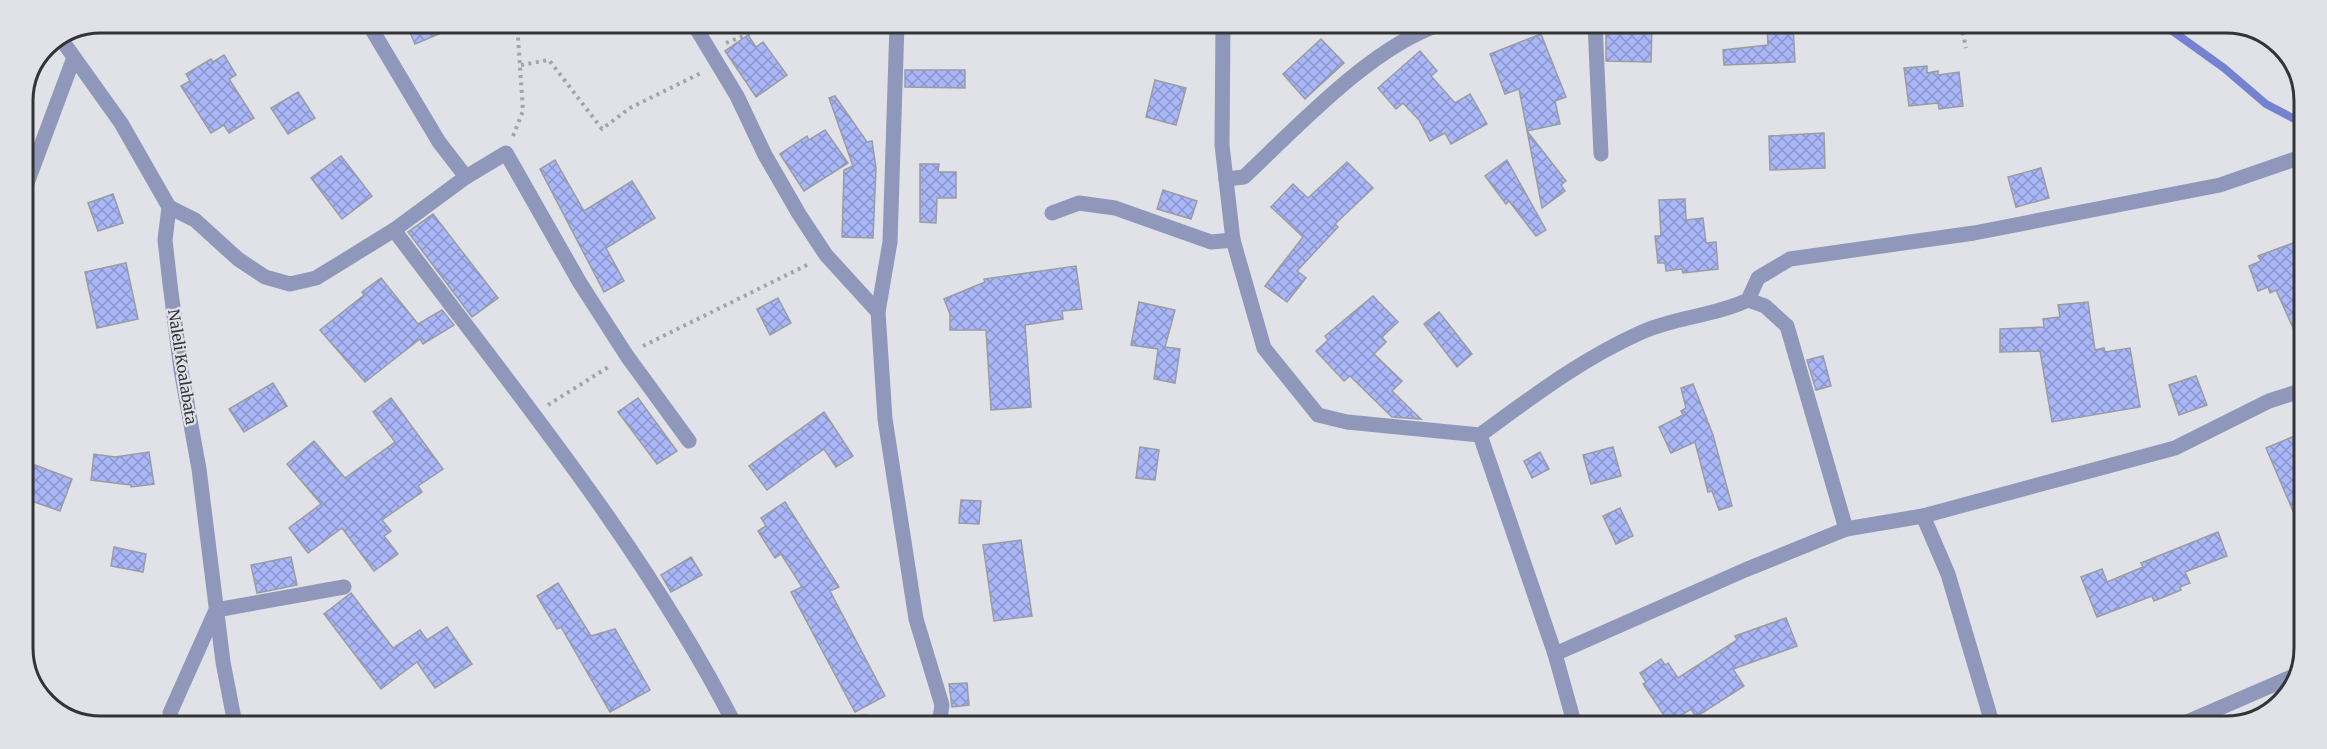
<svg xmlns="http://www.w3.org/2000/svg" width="2327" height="749" viewBox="0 0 2327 749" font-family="Merriweather,serif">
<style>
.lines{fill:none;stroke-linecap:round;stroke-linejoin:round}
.stream{stroke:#7482d0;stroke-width:8}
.building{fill:url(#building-cross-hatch);stroke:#9a9ca2;stroke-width:1.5}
.path{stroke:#a3a5a9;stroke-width:4;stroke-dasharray:3 4.5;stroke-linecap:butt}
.minor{stroke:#8f97ba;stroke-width:15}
.labels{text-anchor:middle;stroke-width:4.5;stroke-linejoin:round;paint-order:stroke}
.street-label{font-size:15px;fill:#333436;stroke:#e0e2e8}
.rim{fill:none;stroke:#333436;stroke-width:3}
</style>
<defs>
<pattern id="building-cross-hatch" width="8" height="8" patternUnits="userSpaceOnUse" patternTransform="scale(1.5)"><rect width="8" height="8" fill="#a9b7f9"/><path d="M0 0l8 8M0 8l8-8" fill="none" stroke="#8a96ca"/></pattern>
</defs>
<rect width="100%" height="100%" fill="#e0e2e8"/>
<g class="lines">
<path class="stream" d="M2164,25L2224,68L2266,104L2304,124"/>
</g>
<g class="building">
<path d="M406,23H465L415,44Z"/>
<path d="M1606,24L1652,25L1651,62L1606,61Z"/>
<path d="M1767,25H1793L1795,62L1724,65L1723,50L1768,45Z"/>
<path d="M1541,34L1566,97L1555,101L1560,124L1527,131L1566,181L1561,185L1565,191L1542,208L1519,89L1505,94L1490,54Z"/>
<path d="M748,35L756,47L763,42L787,75L756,97L725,51Z"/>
<path d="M1321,39L1344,63L1305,99L1283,74Z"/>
<path d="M1420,51L1437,71L1431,76L1455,103L1470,94L1487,124L1451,144L1445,133L1430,141L1419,120L1403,103L1396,109L1378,88Z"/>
<path d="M224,55L236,75L229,79L254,118L229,133L224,125L211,133L181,86L190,81L186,74L211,59L213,62Z"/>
<path d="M1927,66V73L1938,71V75L1959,72L1963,106L1939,109L1938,103L1909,106L1904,68Z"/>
<path d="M905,70H965V88L905,87Z"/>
<path d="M1155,80L1186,88L1176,125L1146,117Z"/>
<path d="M298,92L315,118L288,134L271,108Z"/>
<path d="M835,96L867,142L872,141L876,168L873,238L842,237L844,170L853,166L829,98Z"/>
<path d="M825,130L848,163L804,191L780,154L807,136L809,140Z"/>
<path d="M1824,133L1825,168L1770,170L1769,136Z"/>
<path d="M341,156L372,196L342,219L311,178Z"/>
<path d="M555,160L584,211L632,181L655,218L606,248L624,281L604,292L540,169Z"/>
<path d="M1507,160L1546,230L1536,236L1509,201L1506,204L1485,176Z"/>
<path d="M1347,162L1373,188L1335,224L1338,227L1297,271L1306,278L1287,302L1265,286L1303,237L1271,207L1293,184L1308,198Z"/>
<path d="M920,164H939L938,172H956V198H937L936,223L920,222Z"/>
<path d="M2041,168L2049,198L2016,207L2008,177Z"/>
<path d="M1163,190L1197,201L1191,219L1157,209Z"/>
<path d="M113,194L123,223L98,231L88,203Z"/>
<path d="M1685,199L1686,220L1703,218L1706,243L1716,242L1718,269L1683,273L1682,269L1666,271L1665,263H1658L1655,236H1661L1659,200Z"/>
<path d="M433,214L498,298L472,317L408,232Z"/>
<path d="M2304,239L2303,297V350L2276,290L2270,293L2268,287L2258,291L2249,266L2261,261L2258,256Z"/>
<path d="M126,263L138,319L97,328L85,272Z"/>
<path d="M1076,266L1082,309L1062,311L1063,319L1025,325L1031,407L991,410L986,330H950V314L944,299L985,282L984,279Z"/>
<path d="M381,278L418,324L442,310L454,325L423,344L420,339L365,382L320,330L364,295L362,292Z"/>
<path d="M1373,296L1398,322L1382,337L1386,342L1374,354L1402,381L1392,391L1421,419L1392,417L1350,376L1344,381L1316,351L1328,340L1325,336Z"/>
<path d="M778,298L791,323L770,335L757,309Z"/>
<path d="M1139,302L1175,310L1165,347L1180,349L1175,383L1154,379L1158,349L1131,345Z"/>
<path d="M2088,302L2095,350L2104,348L2105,352L2130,348L2140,407L2052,422L2040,351L2000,352V329L2044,327L2043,319L2060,317L2058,305Z"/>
<path d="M1439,312L1472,354L1457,367L1424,324Z"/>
<path d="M1823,356L1831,386L1816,390L1807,360Z"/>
<path d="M2196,376L2207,405L2179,415L2169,385Z"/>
<path d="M273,383L287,406L244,432L229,409Z"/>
<path d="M1693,384L1713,435L1732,506L1719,510L1712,491L1708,492L1695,442L1671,453L1659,427L1683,415L1681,411L1686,408L1681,388Z"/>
<path d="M391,398L443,469L418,486L422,492L382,520L391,531L384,536L398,554L374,571L342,528L308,553L289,528L321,504L287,464L314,441L345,478L395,442L373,412Z"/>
<path d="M638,398L677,451L657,464L618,412Z"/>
<path d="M824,412L853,456L836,467L824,449L767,490L749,466Z"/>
<path d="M2297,435L2303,449L2302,532L2266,448Z"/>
<path d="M1140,447L1159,450L1155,480L1136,478Z"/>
<path d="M1613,447L1621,476L1591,484L1583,455Z"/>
<path d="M149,452L154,484L131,487V485L91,480L94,454L115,457Z"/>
<path d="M1540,452L1549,469L1532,478L1524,461Z"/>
<path d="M35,465L72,479L60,511L23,498Z"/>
<path d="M961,500L981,501L979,524L959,523Z"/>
<path d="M785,502L839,587L830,591L885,696L855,712L791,592L802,587L781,554L775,558L758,531L766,526L761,518Z"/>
<path d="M1620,508L1633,536L1616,544L1603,516Z"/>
<path d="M2218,532L2227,556L2185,572L2190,583L2180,587L2181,590L2154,601L2152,596L2097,617L2081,577L2102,569L2107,582L2143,567L2141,563Z"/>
<path d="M1021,540L1032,616L994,621L983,545Z"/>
<path d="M114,547L146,554L143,572L111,566Z"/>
<path d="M291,557L297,585L257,593L251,565Z"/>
<path d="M691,557L702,575L671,592L661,575Z"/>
<path d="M558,583L591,636L615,629L650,690L610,712L561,627L557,629L537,596Z"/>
<path d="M351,593L393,648L420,630L427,640L447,627L472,664L435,688L417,662L381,689L324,614Z"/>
<path d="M1786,618L1797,646L1733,669L1744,686L1696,717L1691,709L1669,723L1643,684L1646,682L1640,673L1661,659L1665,665L1668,663L1678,678L1737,640L1735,636Z"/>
<path d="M967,683L969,705L952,707L949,684Z"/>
</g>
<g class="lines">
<g class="path">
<path d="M1961,25L1966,48"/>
<path d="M726,43L776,23"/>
<path d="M521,65L549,60L602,129L630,108L701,73"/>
<path d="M513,136L523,111L517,23"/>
<path d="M643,346L811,263"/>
<path d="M548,405L610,366"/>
</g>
<g class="minor">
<path d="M368,23L439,142L466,177"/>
<path d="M693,23L737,96L765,155L799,214L826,255L878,312"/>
<path d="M897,24L890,242L878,312L885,419L916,619L942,705L939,725"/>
<path d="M1223,24L1222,145L1233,240L1264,348L1318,415L1347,422L1480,435L1555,654L1575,726"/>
<path d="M1595,24L1601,154"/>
<path d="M61,39L121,123L169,207L165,240L170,284L181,370L199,469L223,662L235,724"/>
<path d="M1226,179L1244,177C1297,127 1372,46 1441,24"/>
<path d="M23,194L73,60"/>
<path d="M169,207L195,220L238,259L265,277L290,284L316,278L394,230L466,177L506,153L580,283L627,356L689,441"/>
<path d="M1052,213L1079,203L1115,208L1211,242L1233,240"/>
<path d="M394,230C514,390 644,547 735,725"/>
<path d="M1748,300L1765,306L1787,326L1846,529"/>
<path d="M1480,435C1532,397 1583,358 1642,332C1676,317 1714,316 1748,300L1758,278L1790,259L1974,233L2220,185L2304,156"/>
<path d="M1923,516L1948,574L1993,726"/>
<path d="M1555,654L1745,570L1846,529L1923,516L2175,448L2269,401L2303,390"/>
<path d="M170,713L216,610L344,587"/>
<path d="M234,723L274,724"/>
<path d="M838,725L863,722L908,725"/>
<path d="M2178,726L2298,674"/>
</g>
</g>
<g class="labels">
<g class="street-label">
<text transform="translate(182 367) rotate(81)" y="5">Naleli Koalabata</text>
</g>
</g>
<path d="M0 0H2327V749H0ZM101 33H2226A68 68 0 0 1 2294 101V648A68 68 0 0 1 2226 716H101A68 68 0 0 1 33 648V101A68 68 0 0 1 101 33Z" fill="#e0e2e8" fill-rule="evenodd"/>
<path class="rim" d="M101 33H2226A68 68 0 0 1 2294 101V648A68 68 0 0 1 2226 716H101A68 68 0 0 1 33 648V101A68 68 0 0 1 101 33Z"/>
</svg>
